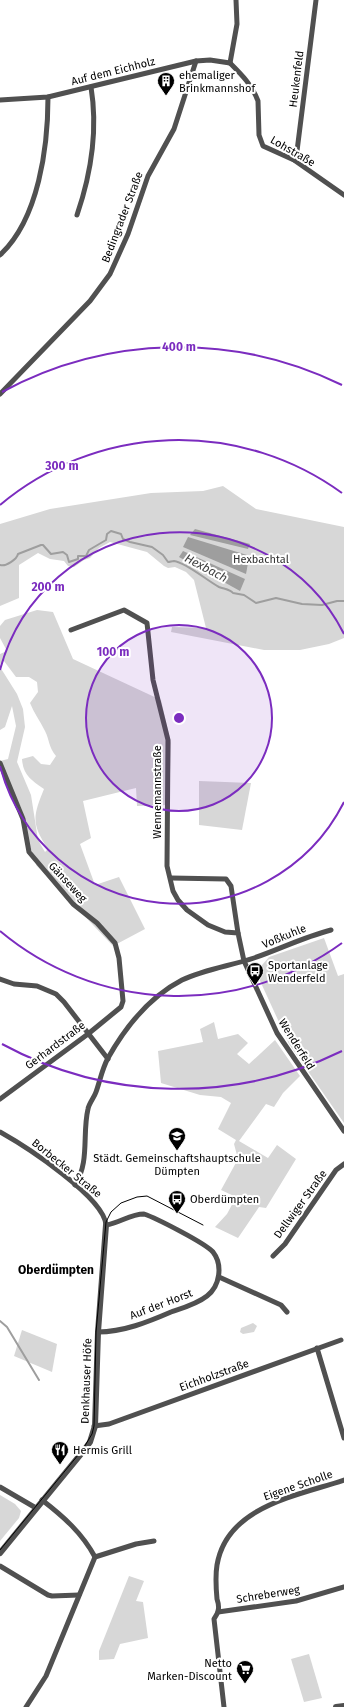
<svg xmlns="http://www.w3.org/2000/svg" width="344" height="1707" viewBox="0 0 344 1707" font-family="'Fira Sans',sans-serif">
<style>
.green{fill:#d7d7d7}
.water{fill:#9e9e9e}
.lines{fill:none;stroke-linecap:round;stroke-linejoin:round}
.stream{stroke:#9e9e9e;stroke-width:2}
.minor{stroke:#505050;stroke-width:5}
.tertiary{stroke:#505050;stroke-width:6}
.tram{stroke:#000;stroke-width:1}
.ring{fill:none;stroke:#7b2cbf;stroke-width:2}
.labels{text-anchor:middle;stroke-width:4;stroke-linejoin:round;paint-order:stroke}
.street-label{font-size:11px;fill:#000;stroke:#fff}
.poi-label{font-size:11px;fill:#000;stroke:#fff;text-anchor:start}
.park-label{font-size:11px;fill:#2e2e2e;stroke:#fff}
.water-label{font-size:12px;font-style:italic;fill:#3f3f3f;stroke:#fff}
.neighbourhood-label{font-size:12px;font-weight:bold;fill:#000;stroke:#fff}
.centre{fill:#7b2cbf;stroke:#fff;stroke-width:2}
.ring-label{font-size:12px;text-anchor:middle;font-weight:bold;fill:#7b2cbf;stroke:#fff;stroke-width:4;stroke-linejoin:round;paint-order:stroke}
</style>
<rect width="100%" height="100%" fill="#fff"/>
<g class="green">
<path d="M223,486L256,509L344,527V638L329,644L300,650H264L171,632L172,627L206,628L194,580L186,572L175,567L168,568L164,566L147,552L110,542L99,548L90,558L84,560L74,567L68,566L64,561L50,559L38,553L19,565V598L0,606V524L50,509L151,493L203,491Z"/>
<path d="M37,610L53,612L73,659L161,700L171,743L169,805L137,806L136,788L83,801L91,838L80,844L95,885L119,877L145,929L113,946L36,865L38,862L32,852L27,839L22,810L0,761L8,759L16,726L12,706L5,727L0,730V667L17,694L23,709L25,727L17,762L31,795L38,840L45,852L48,849C31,824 33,816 44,789C31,780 23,775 22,759L33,756L41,764L50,765L56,756C48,746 50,741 45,731C40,721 34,713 30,703L38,692L37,682L29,677H16L4,661L0,664V654L7,651L0,638V626L5,620Z"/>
<path d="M199,781L251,783L242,830L199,825Z"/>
<path d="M324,938L338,976L344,974V1123L289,1044L256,972L269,957Z"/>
<path d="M214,1022L218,1039L238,1034L248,1043L237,1054L249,1064L275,1040L300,1076L283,1093L274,1107L266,1104L239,1141L268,1158L277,1145L296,1159L266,1208L259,1207L238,1238L215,1227L227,1214L236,1197L221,1190L238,1159L234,1144L236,1140L218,1129L231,1103L221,1097L200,1095L161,1083L158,1051L203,1042L200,1029Z"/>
<path d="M253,1323L257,1326L254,1332L243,1334L240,1332L241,1328Z"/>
<path d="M22,1330L57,1344L52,1372L14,1356Z"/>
<path d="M0,1495L15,1504L21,1511L19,1518L0,1541Z"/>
<path d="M129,1576L144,1581L136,1601L143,1602L148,1638L120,1644L114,1659L99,1660V1651Z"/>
<path d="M309,1654L322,1698L304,1702L291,1659Z"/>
</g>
<g class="water">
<path d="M195,529L250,544L248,549L190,535Z"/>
<path d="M188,537L247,555L248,563L246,574L183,547Z"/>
<path d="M183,551L245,579L240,591L179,557Z"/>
</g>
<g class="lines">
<g class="stream">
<path d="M0,565C6,567 17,559 18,554L41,545H43L51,554L63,552L67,555L69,562L78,559V556H86L89,550L106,540L107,534L111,531L121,534L123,539L130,542L152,547L163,555L168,562C170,562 172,561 174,561C187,563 206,580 219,587C224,589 230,589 233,593L244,595L256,603L276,598L302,604L322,605L337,601H344"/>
<path d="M0,1321L7,1327L39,1380"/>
</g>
<g class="minor">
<path d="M230,63C242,75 252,85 258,101L259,135L263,146L294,160L344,195"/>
<path d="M230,63L237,24L236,0"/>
<path d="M0,100L48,97L196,61L210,60L230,63"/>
<path d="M294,160L297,151L316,0"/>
<path d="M77,215C91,174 98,130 91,87"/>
<path d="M0,255C39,219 48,146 48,97"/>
<path d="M0,394L90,301L110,274L128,234L148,176L174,129L196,61"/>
<path d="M71,630L124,610L147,623L153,680L168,740L167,866L173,891L178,900L187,910L208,925L225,932L238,933L244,961L277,1033L344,1131"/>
<path d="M0,763L23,819L29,852L73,904L97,923L115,943L119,958L123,1001L121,1007L88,1034L0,1099"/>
<path d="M171,878L226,879L231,886L238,933"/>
<path d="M0,979L14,984L37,986L56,994L64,1002L108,1059"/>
<path d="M0,1132C25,1146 104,1197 106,1225C120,1223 130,1214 144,1214C156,1218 205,1243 213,1252C223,1265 220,1286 207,1296C197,1304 183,1308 171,1312C148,1322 123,1332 98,1332"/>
<path d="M75,1185C90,1162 82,1134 88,1109C89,1103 94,1098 96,1092C100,1081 102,1069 108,1058C126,1026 149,997 182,980C205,969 230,966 254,958C280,949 304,937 331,930"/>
<path d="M273,1256L285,1244L336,1170L344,1164"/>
<path d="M219,1277L281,1305L287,1312"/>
<path d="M317,1348L344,1438"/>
<path d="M94,1426L109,1424L341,1340"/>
<path d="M0,1487L36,1508"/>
<path d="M42,1500C64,1517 82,1533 95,1557"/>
<path d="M0,1566L48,1595L52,1596L79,1595"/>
<path d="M218,1612L296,1601L344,1587"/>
<path d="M26,1707L46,1676L95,1557L136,1544L154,1541"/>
<path d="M224,1707L214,1619C215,1617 218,1613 218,1611C219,1608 218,1602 217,1599C216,1588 215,1577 217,1565C227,1506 297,1496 344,1480"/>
</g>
<g class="tertiary">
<path d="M0,1553L85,1449L90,1442L95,1426L98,1332L106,1225"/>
<path d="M336,1707L344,1706"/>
</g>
<path class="tram" d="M0,1550L83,1449L92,1434L94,1426L96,1332L106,1222L111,1212L121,1203L137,1197L147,1196L203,1225"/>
</g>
<circle cx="179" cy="718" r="93" fill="#7b2cbf" fill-opacity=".12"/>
<g class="ring">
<circle cx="179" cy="718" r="93"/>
<path d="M344 802A185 185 0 0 1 0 766M0 670A185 185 0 0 1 344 634"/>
<path d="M342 943A278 278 0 0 1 0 931M0 505A278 278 0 0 1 342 493"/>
<path d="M342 1051A371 371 0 0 1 2 1044M2 392A371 371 0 0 1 342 385"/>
</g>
<defs>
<symbol id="building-pin" viewBox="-11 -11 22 30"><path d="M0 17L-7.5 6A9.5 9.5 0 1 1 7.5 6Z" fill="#000" stroke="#fff"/><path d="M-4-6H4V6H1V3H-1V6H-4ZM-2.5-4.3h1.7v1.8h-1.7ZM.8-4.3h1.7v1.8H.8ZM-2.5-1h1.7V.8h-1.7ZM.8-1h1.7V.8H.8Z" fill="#fff"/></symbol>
<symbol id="bus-pin" viewBox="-11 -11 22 30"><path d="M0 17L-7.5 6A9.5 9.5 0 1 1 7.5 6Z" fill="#000" stroke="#fff"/><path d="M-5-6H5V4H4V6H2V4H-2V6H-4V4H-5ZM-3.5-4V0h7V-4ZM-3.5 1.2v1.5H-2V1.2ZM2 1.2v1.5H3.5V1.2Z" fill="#fff"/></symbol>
<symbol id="school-pin" viewBox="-11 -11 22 30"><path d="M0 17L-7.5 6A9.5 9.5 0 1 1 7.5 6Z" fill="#000" stroke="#fff"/><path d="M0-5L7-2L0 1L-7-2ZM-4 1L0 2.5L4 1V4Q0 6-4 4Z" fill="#fff"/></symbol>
<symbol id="restaurant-pin" viewBox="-11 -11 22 30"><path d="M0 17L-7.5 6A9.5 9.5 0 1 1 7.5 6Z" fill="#000" stroke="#fff"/><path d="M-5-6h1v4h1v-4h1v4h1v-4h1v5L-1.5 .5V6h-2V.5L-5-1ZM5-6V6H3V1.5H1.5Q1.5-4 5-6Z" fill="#fff"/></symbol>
<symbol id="supermarket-pin" viewBox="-11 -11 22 30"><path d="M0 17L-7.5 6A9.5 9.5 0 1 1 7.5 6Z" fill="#000" stroke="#fff"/><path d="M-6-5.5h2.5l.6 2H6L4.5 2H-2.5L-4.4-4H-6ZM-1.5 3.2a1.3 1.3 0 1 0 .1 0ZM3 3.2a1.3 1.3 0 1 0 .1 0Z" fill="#fff"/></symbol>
</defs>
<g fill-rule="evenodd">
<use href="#building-pin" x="156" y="71" width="20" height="27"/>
<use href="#bus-pin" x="245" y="961" width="20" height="27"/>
<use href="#school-pin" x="167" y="1126" width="20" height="27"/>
<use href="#bus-pin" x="167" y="1189" width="20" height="27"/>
<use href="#restaurant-pin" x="50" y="1440" width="20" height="27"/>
<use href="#supermarket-pin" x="235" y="1659" width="20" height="27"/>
</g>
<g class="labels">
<g class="street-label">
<text transform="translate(113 71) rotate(-14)" y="4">Auf dem Eichholz</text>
<text transform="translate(296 79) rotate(-83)" y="4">Heukenfeld</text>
<text transform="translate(293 151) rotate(30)" y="4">Lohstraße</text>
<text transform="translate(122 217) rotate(-69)" y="4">Bedingrader Straße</text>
<text transform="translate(157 792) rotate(-90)" y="4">Wennemannstraße</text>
<text transform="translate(68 882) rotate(47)" y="4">Gänseweg</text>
<text transform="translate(284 936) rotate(-22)" y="4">Voßkuhle</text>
<text transform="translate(297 1044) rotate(58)" y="4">Wenderfeld</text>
<text transform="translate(55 1045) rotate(-37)" y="4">Gerhardstraße</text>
<text transform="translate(67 1168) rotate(39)" y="4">Borbecker Straße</text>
<text transform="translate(300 1204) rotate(-54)" y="4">Dellwiger Straße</text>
<text transform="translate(161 1304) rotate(-21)" y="4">Auf der Horst</text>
<text transform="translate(214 1375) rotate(-20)" y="4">Eichholzstraße</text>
<text transform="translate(86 1381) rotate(-88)" y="4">Denkhauser Höfe</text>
<text transform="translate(298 1485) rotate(-19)" y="4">Eigene Scholle</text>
<text transform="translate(268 1594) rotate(-9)" y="4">Schreberweg</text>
</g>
<g class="poi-label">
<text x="179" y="79">ehemaliger<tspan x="179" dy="13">Brinkmannshof</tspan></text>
<text x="268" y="969">Sportanlage<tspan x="268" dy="13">Wenderfeld</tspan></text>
<text x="177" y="1162" text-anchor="middle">Städt. Gemeinschaftshauptschule<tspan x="177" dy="13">Dümpten</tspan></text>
<text x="190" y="1203">Oberdümpten</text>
<text x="73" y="1454">Hermis Grill</text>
<text x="232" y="1667" text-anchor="end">Netto<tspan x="232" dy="13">Marken-Discount</tspan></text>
</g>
<g class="park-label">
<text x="261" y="563">Hexbachtal</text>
</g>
<g class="water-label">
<text transform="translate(206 568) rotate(28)" y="4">Hexbach</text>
</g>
<g class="neighbourhood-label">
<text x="56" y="1274">Oberdümpten</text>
</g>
</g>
<circle cx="179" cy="718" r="6" class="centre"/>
<g class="ring-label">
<text x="179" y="351">400 m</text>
<text x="62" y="470">300 m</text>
<text x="48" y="591">200 m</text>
<text x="113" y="656">100 m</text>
</g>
</svg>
